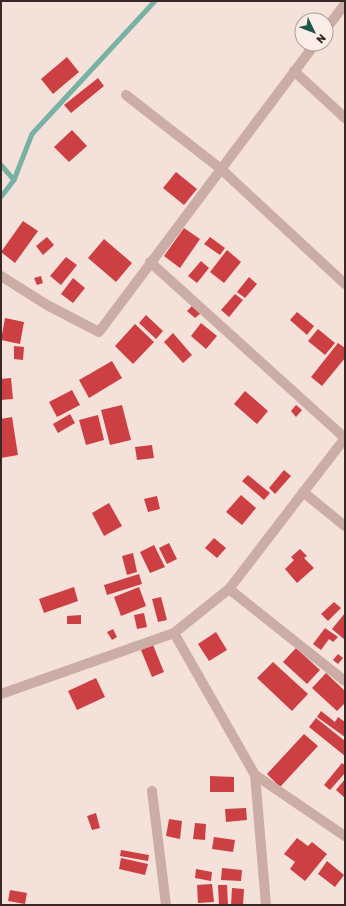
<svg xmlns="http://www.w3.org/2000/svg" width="346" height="906" viewBox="0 0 346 906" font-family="Rubik,sans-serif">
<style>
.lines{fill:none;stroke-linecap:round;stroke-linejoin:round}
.stream{stroke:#78b2a5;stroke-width:5}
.building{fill:#cc3f42}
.minor{stroke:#ccada6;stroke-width:10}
</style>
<rect width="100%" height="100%" fill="#f3e1da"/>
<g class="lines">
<g class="stream">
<path d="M1,165L14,180"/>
<path d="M1,197L14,180L32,134L155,1"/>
</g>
</g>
<g class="building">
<path d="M67,57L79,72L53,94L41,79Z"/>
<path d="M98,78L104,86L71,113L64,105Z"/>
<path d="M72,130L87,146L69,162L54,147Z"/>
<path d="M176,172L197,189L184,205L163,188Z"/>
<path d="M23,221L38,231L15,263L1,252Z"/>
<path d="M184,228L200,239L180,268L164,256Z"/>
<path d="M47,237L54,245L43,255L36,246Z"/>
<path d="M210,237L225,248L220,255L204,244Z"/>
<path d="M104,239L132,263L116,282L88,258Z"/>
<path d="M227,250L241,262L224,283L210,272Z"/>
<path d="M66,257L77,265L61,285L50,276Z"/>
<path d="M201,261L209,268L197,283L188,276Z"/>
<path d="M41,276L43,283L37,285L34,278Z"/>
<path d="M249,277L257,284L245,298L237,292Z"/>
<path d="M73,278L85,288L73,303L61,294Z"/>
<path d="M235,294L243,300L229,317L221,310Z"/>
<path d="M193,305L201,313L195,318L187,311Z"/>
<path d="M297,312L314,326L307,335L290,320Z"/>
<path d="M146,315L163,331L156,339L139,323Z"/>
<path d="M5,318L24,322L20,344L1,340Z"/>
<path d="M201,323L217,336L206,349L191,336Z"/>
<path d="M135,324L154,342L133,364L115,346Z"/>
<path d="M318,329L335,343L325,355L308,341Z"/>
<path d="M173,333L192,355L183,363L164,342Z"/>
<path d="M338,343L345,348V358L322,386L311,377Z"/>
<path d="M14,346L24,347L23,360L14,359Z"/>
<path d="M112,361L122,378L89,398L79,380Z"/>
<path d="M11,378L13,399L1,400V379Z"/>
<path d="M72,390L80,405L57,417L49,402Z"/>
<path d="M245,391L268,411L257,424L234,404Z"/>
<path d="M122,405L131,440L110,445L101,410Z"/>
<path d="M296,405L302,410L296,417L291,411Z"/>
<path d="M70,414L75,423L58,433L53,424Z"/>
<path d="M98,415L104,440L86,445L79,420Z"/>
<path d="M12,417L18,455L1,458V419Z"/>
<path d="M152,445L154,458L137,460L135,447Z"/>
<path d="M284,470L291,476L275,494L269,488Z"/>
<path d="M248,475L270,493L264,500L242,481Z"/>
<path d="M241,495L256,508L242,525L226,512Z"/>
<path d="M157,496L160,509L148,512L144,499Z"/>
<path d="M109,503L122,526L104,536L92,513Z"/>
<path d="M214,538L226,548L217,558L205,548Z"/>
<path d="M169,543L177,559L167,564L159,548Z"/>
<path d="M154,545L165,567L150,573L140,552Z"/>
<path d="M300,549L307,556L304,558L314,568L297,583L285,569L294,560L291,557Z"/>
<path d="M133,553L137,572L127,575L122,556Z"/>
<path d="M139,574L142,584L107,595L104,585Z"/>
<path d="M74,587L78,601L44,613L39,599Z"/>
<path d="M139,587L146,606L121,616L114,597Z"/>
<path d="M161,597L167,620L158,622L152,599Z"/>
<path d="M334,602L341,608L328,621L321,614Z"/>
<path d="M144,613L147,627L137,629L134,615Z"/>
<path d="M345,613V640L332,629Z"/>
<path d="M81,615V624H67V616Z"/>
<path d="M325,628L338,637L333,642L329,639L321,650L313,644Z"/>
<path d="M113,629L117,637L112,640L107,632Z"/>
<path d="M216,632L227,650L209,661L198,644Z"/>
<path d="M153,645L164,672L152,677L141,650Z"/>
<path d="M296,648L320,670L307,684L283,662Z"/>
<path d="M338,654L343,658L338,664L333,660Z"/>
<path d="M273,662L308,694L292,711L257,678Z"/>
<path d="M326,673L345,691V703L337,711L312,688Z"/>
<path d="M96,678L105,697L77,710L68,691Z"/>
<path d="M321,711L335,722L338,717L345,722V737L317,717Z"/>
<path d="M316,718L345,741V756L309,727Z"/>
<path d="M304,734L318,746L280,787L267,774Z"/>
<path d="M342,763L345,765V773L330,790L324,785Z"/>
<path d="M210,776L234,777V792H210Z"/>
<path d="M345,779V798L336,790Z"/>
<path d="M246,808L247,820L226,822L225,809Z"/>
<path d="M96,813L100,828L92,830L87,816Z"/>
<path d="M169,819L182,821L180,839L166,836Z"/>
<path d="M195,823L206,824L205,840L193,839Z"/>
<path d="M214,837L235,840L233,852L212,849Z"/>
<path d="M297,838L308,846L312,842L327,854L305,881L290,869L295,862L284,854Z"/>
<path d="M121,850L149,855L148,861L120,856Z"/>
<path d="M121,858L148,864L145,875L119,869Z"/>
<path d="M327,861L344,875L335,887L318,874Z"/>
<path d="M222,868L242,870L241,881L221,880Z"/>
<path d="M196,869L212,872L211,881L195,878Z"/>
<path d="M212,884L214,902L198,903L197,885Z"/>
<path d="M218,885H227L228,905H219Z"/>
<path d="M232,888L244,889L243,905H231Z"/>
<path d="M10,890L27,893L25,904L8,901Z"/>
</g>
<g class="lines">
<g class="minor">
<path d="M326,29L345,4"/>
<path d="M294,71L345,118"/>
<path d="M126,95L221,169L345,284"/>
<path d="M150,262L345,438"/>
<path d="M1,276L47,305L99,332L315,44"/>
<path d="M345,438L229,589L345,681"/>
<path d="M303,492L345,526"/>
<path d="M174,633L255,775L266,905"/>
<path d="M1,694L174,633L229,589"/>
<path d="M255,775L345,836"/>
<path d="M152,791L166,905"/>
</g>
</g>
<rect width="346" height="906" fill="none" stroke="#372827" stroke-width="4"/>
<g transform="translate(314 32) rotate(133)"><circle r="19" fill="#faece7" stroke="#ac9e9a"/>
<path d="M0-3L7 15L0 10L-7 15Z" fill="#1a5b4e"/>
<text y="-6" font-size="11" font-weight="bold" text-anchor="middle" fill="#372827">N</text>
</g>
</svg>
